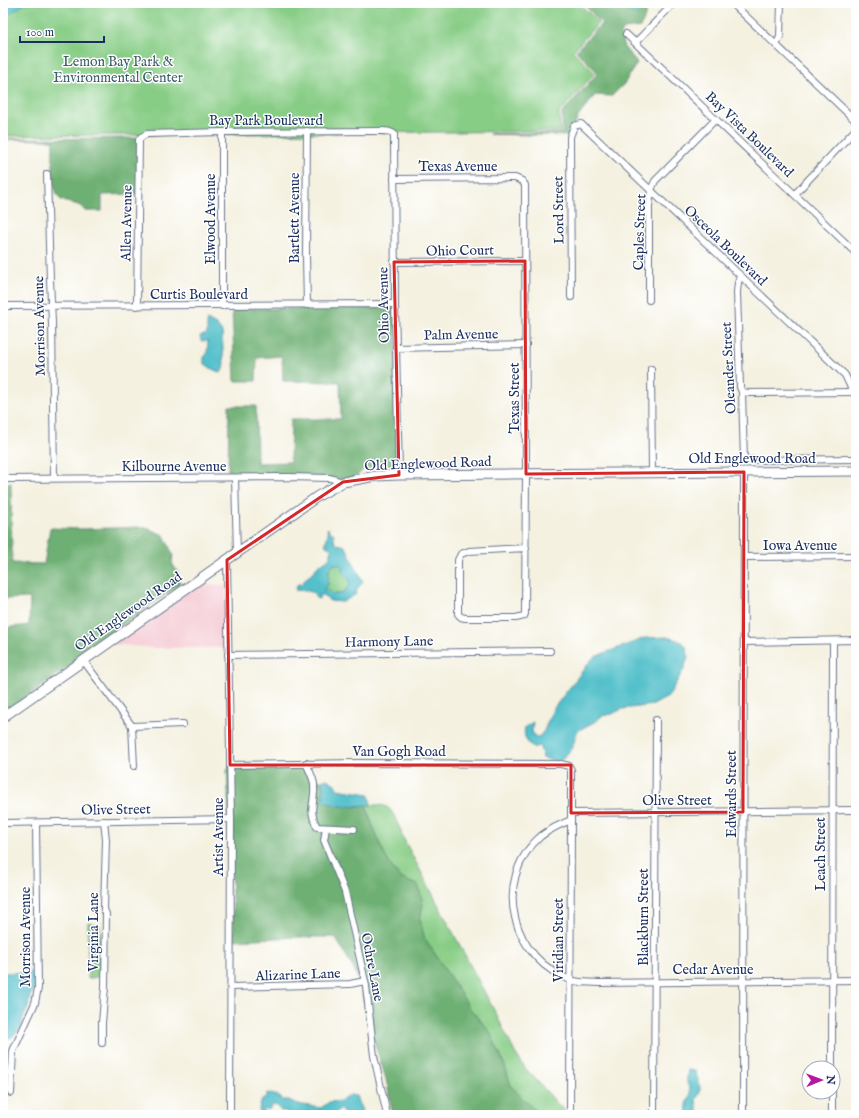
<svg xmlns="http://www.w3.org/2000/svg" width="859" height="1118" viewBox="0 0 859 1118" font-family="'IM FELL English',serif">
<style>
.built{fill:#f6cfd8}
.green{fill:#88cd86;stroke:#527e72}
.forest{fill:#6eb073;stroke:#447068}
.water{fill:#52c0ca;stroke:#367894;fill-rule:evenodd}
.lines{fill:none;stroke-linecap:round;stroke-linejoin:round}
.street-casing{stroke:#67738c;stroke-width:8}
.secondary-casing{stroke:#67738c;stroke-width:11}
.street{stroke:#fff;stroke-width:6}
.secondary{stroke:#fff;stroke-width:9}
.marked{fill:none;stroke:#d62828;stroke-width:3;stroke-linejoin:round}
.labels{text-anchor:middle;stroke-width:3;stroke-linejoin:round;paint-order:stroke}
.park-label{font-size:14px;fill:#3c5e6a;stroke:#fff}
.street-label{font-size:14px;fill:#1b2f5e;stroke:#fff}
</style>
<rect width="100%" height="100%" fill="#fff"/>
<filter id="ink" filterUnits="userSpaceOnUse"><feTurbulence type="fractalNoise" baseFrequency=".025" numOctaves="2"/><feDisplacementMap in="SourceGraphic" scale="8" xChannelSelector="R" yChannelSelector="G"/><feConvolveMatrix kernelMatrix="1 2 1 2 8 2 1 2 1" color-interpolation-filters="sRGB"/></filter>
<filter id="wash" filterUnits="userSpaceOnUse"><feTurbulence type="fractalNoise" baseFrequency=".012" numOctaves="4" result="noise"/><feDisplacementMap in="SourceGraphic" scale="16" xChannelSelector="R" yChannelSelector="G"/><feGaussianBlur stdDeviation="0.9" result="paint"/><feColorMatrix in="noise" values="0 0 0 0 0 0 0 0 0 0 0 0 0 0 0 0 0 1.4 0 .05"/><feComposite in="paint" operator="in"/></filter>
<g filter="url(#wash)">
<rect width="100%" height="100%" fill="#f4f1e0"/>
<path class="built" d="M196,584L226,585V648H153L111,644Z"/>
<g class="green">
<path d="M13,3H578L599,22L573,51L595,73L559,113L561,131L3,136V10Z"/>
<path d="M333,564H340L342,566L343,572L349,578L350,585L342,594H333L330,592L324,591L326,586L328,585L329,570Z"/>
<path d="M366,805C393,804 390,808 401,831V834L495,1012L515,1053L525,1068L549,1094L560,1107H563L565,1115H540L511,1086L504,1064L490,1032L471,1010L424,937L420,919L423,904L418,885C413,883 405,881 401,878C384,863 373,827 366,805Z"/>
<path d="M88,922L100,926V976L88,979Z"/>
</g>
<g class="forest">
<path d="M582,3H630L631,6L642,9L649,4L643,22L640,27L624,29L620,34L624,47L637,63L624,84L612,96L595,95L578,117L570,136L489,134L561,133L563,132L562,113L598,73L576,51L602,23Z"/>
<path d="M138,138L139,194L102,195V211H85C79,201 68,205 60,199C51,193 53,152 53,140L3,139Z"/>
<path d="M390,308L396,310V464L364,469L356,477L342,479L228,477L229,406H256L257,463L290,462L291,419H341L340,382L283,381L282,356L257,358L256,381H235L232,309Z"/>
<path d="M3,483H11L12,563L44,564L50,528L81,529L144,527L164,535L173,555L172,563L178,573L180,584L106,637L105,641L4,713L3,628L29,625L30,598L3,599Z"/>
<path d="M306,768L323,784L324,800L354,807L366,805C373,827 384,863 401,878C405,881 413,883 418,885L423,904L420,919L424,937L471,1010L490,1032L504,1064L511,1086L540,1115H393L386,1079L368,1022L362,991L354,969L335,937H300L234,940L227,769Z"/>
</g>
<g class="water">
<path d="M3,3H26L3,18Z"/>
<path d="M630,3H649L637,14L629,12L631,6Z"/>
<path d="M207,320L216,325L222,332L224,367L221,373L212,369L204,363V357L207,354L208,341H201L200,336L205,335L207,333Z"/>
<path d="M328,528L329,531L334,534V540L336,544L342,545L346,547L363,582L357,589L356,594L343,602L330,601L323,595H319V599L316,598L314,593L308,591L295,590L298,584H302L305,579L314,572L316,568L330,557L332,549L326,546C325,540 329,536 327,530ZM333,564C341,564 345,566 343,574L349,578L350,585L342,594H333L329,590L324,591L326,586L328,585L329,570Z"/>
<path d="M667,637L680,641L685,645L687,648L688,657L684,669L668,697L653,705L622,709L612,714L602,716L596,721L579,730C575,734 576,737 574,742C573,748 565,757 560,761L550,760L543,758L540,747L537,746L533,748C526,741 523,737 525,727L533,722L532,731L534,736L539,737L544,731L553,709L591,660L594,657L645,638Z"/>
<path d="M327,779L335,784L337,789L369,794L371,805C357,805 336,810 324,800L323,784L321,781Z"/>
<path d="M33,972L34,988L30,996L28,1008L23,1018L21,1028L11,1038L3,1037V973Z"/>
<path d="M688,1070L695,1071C698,1081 704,1089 696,1099L698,1115H686L687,1108L686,1104L690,1095V1089L687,1083V1076Z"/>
<path d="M267,1093L278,1096L283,1100H289L297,1104L321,1108L329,1102L341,1101L350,1095L356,1096L362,1111L358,1115L343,1113L341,1109L331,1115H287L286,1110L282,1112L276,1105H274L268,1110L265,1109L263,1113L265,1115H260L259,1109L262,1099L267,1097Z"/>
</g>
</g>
<g filter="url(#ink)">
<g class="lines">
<defs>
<g id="street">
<path d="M732,3L856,121"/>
<path d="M626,34L856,253"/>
<path d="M636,42L674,3"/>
<path d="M776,45L780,37L781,3"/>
<path d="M307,131L306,256L307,305"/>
<path d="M47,174L50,280L52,322L54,478"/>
<path d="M394,179L515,178L522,181L525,185L526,474L525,614L524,616L516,618H465L461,617L458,614V560L461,554L469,551L526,548"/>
<path d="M795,194L856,129"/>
<path d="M394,262L525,261"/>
<path d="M740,276L738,283L737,292L740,387L742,392L744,460L856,459"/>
<path d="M571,297L570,137L574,126L581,124L845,375L853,392"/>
<path d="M649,300V207L651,190L655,181L716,119"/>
<path d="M3,306L395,304"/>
<path d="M137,306L139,140L141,137L147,134L222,132L382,131C387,131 390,131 394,134L395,304L399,475"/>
<path d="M222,306V132"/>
<path d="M396,348L526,345"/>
<path d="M651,369L652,473"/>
<path d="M742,392L749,393L856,392"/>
<path d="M235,478L237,553"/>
<path d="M3,479L288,477L330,478L343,482"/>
<path d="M744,557L856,556"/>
<path d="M227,560L231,819L230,1115"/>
<path d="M744,642L856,640"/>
<path d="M228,655L550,651"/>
<path d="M83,660L132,726L183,724"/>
<path d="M132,726L134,766"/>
<path d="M306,763C309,770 313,777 314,784C316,803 307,807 317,827L354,829"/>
<path d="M230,765L357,763L561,764L569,766L571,770V813L570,1115"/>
<path d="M571,813L856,810"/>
<path d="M571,820C561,824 550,829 541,836C490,880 512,962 574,981C582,983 591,982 599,983L856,980"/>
<path d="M3,823L231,819"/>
<path d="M326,828L324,840L345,892L366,986L374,1056L387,1115"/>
<path d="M231,987L350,984L365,981"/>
<path d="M102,1043V1023L105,987L106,914L104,909L106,840L104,821"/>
<path d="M832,1068L833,641"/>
<path d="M832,1092V1115"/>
<path d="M11,1093L13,1051L35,1003L38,988L36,823"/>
<path d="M654,1115L656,720"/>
<path d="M743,1115L744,472"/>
</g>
<path id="secondary" d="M3,717L318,496L343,482L376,476L399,475L856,471"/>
</defs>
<use href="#street" class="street-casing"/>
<use href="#secondary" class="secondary-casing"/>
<use href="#street" class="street"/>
<use href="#secondary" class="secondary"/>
</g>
</g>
<path class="marked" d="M525,261L526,474L744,472L743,812L571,813V765H230L227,560L343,482L399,475L394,262Z"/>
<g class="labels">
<g class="park-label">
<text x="118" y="66">Lemon Bay Park &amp;<tspan x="118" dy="16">Environmental Center</tspan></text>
</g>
<g class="street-label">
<text x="266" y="125">Bay Park Boulevard</text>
<text transform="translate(750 134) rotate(44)" y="5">Bay Vista Boulevard</text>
<text x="458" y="171">Texas Avenue</text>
<text transform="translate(558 210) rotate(-91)" y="5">Lord Street</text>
<text transform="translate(294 218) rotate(-90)" y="5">Bartlett Avenue</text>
<text transform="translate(210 219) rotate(-90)" y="5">Elwood Avenue</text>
<text transform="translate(126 223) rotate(-89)" y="5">Allen Avenue</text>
<text transform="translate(639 232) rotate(-88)" y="5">Caples Street</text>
<text transform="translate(726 245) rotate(44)" y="5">Osceola Boulevard</text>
<text transform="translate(460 250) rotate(-1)" y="5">Ohio Court</text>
<text x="199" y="299">Curtis Boulevard</text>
<text transform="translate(383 305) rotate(-91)" y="5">Ohio Avenue</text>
<text transform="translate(39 326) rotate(-91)" y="5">Morrison Avenue</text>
<text transform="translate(461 334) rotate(-1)" y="5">Palm Avenue</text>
<text transform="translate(728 368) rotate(-93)" y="5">Oleander Street</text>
<text transform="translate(514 398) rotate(-90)" y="5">Texas Street</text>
<text x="752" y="463">Old Englewood Road</text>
<text transform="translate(428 463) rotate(-2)" y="5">Old Englewood Road</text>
<text x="174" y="471">Kilbourne Avenue</text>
<text x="800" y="550">Iowa Avenue</text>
<text transform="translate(128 611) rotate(-35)" y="5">Old Englewood Road</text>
<text transform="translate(389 641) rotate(-1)" y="5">Harmony Lane</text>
<text x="399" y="756">Van Gogh Road</text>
<text transform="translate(731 794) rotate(-90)" y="5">Edwards Street</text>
<text x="677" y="805">Olive Street</text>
<text transform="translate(116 809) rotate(-1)" y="5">Olive Street</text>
<text transform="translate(218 837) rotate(-90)" y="5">Artist Avenue</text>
<text transform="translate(820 854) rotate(-90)" y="5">Leach Street</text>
<text transform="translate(643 917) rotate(-90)" y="5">Blackburn Street</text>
<text transform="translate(93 932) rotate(-90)" y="5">Virginia Lane</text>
<text transform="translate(25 937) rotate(-90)" y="5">Morrison Avenue</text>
<text transform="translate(558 940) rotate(-90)" y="5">Viridian Street</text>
<text transform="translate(373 967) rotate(79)" y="5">Ochre Lane</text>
<text x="713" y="974">Cedar Avenue</text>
<text transform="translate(298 974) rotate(-2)" y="5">Alizarine Lane</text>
</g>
</g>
<rect width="859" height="1118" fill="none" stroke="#fff" stroke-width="16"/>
<g transform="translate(821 1080) rotate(89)"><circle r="19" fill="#ffffff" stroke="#a4acbf"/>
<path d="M0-3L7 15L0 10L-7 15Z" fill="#b5179e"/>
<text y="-6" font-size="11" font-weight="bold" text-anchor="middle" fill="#1b2f5e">N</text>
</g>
<path d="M20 36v6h84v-6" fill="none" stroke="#1b2f5e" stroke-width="2"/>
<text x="26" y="36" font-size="12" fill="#1b2f5e" stroke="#ffffff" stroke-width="3" paint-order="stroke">100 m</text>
</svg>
